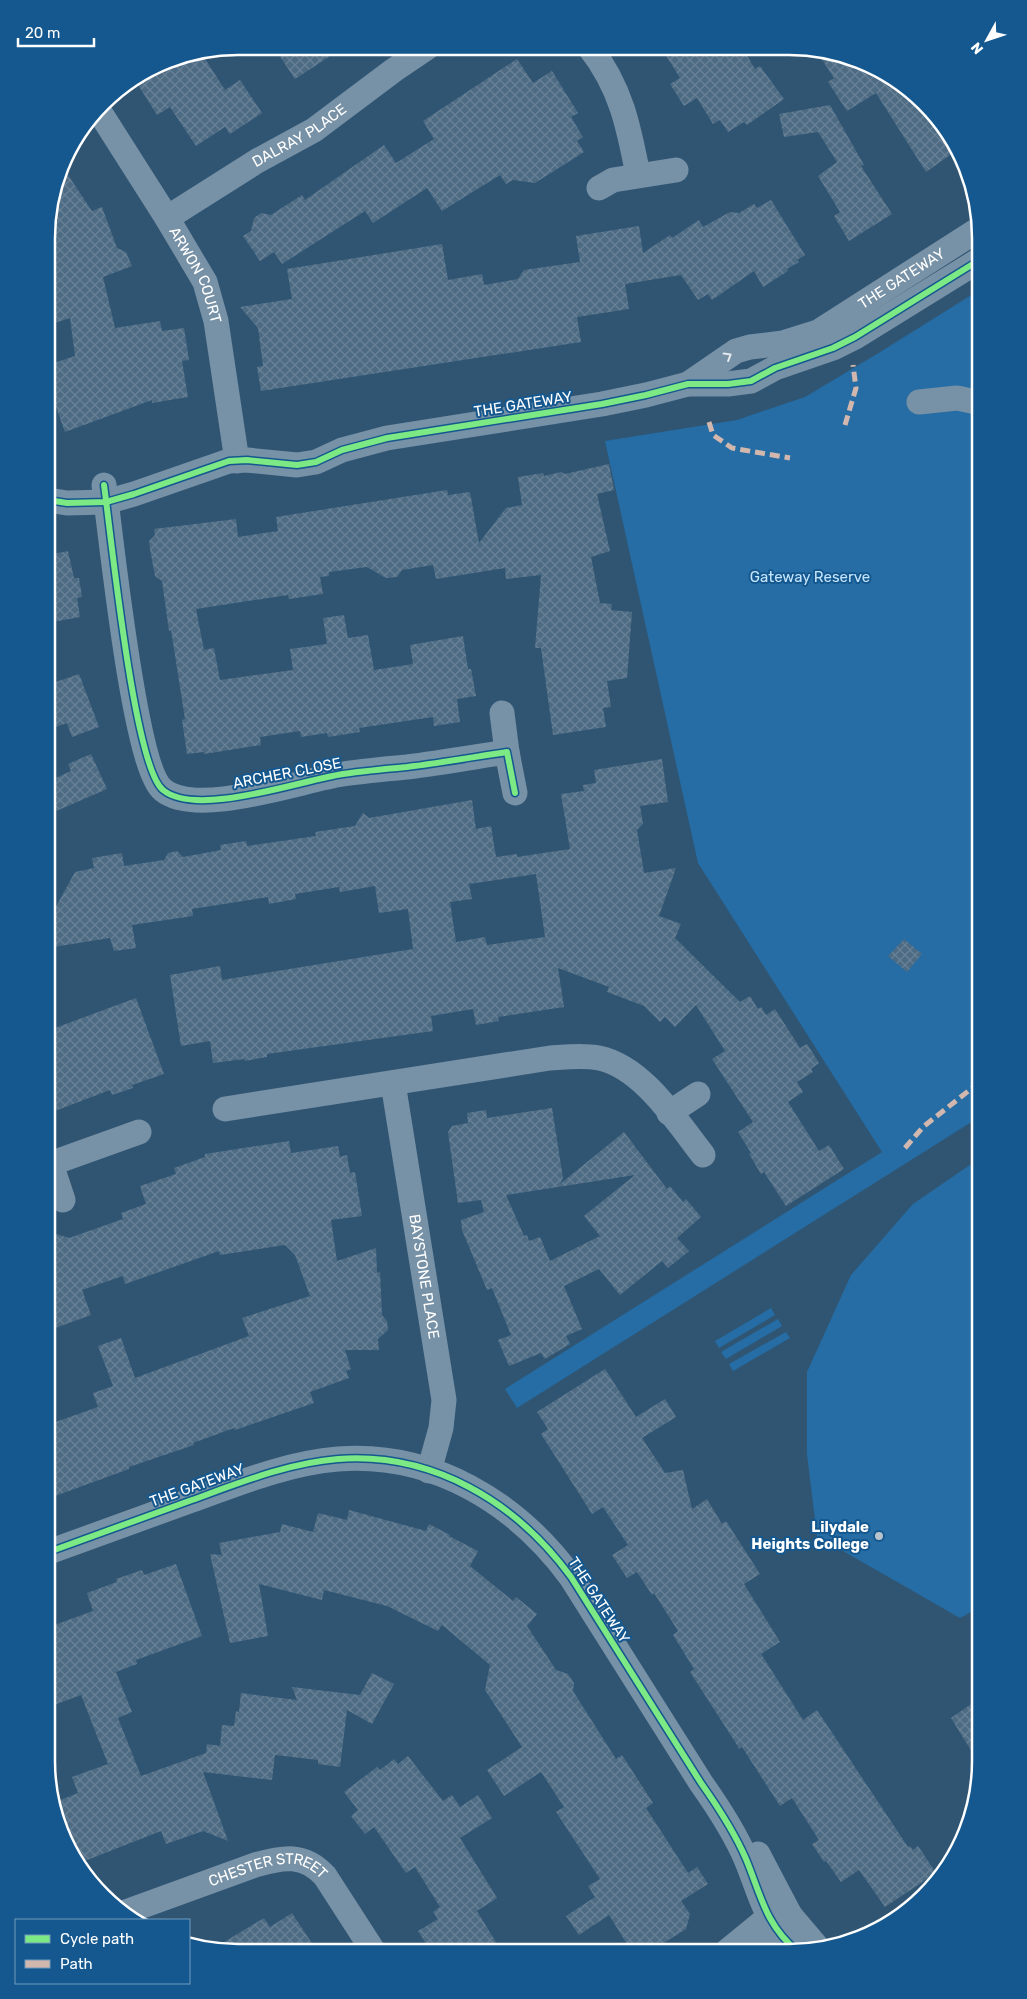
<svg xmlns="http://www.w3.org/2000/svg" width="1027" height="1999" viewBox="0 0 1027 1999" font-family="Rubik,sans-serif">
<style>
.park{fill:#256da4}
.building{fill:url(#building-cross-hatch);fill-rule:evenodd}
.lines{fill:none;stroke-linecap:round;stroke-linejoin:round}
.minor{stroke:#7791a6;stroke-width:25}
.quiet{stroke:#d1b7ad;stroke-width:5;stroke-dasharray:10 5;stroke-linecap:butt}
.cycleway-casing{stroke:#14588f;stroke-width:9}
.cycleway{stroke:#7ce984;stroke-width:6}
.oneway{stroke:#e4e9ed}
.poi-dot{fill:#b7c4ce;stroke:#14588f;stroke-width:2}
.labels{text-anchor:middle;stroke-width:4;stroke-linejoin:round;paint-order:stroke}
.street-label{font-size:15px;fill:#fff;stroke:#14588f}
.park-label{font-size:15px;fill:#c5e5fc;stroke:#14588f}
.poi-label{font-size:15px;font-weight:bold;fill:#fff;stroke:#14588f;text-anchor:end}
.rim{fill:none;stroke:#fff;stroke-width:2.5}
</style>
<defs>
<pattern id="building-cross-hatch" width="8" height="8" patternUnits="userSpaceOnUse" patternTransform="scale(1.25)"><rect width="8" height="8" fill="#4d6b83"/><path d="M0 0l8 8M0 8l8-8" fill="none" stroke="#688196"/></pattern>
</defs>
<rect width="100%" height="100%" fill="#305573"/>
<g class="park">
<path d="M981,289V1116L517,1408L505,1389L882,1152L698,863L605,441L737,420L805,397L877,354Z"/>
<path d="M980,1158V1607L960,1618L817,1536L807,1454V1372L851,1275L913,1204Z"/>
<path d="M771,1308L775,1315L719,1348L715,1341Z"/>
<path d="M778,1319L782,1326L726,1359L721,1352Z"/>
<path d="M786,1332L790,1338L733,1371L729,1364Z"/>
</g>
<g class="building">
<path d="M273,46H279L344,47L295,79Z"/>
<path d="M662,49H743L755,69L760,66L784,99L747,125L744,122L728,132L720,120L713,124L697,98L684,106L670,84L680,78Z"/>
<path d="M816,50H826L874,66L916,94L949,132L957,150L926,172L876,93L847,111L828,82L834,78Z"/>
<path d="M202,54L225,90L240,80L262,113L230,134L225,127L196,146L170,107L157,115L135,80L165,61Z"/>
<path d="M517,59L533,83L552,71L578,113L571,117L583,137L577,141L584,152L535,183L513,180L506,184L500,175L442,211L427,188L373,223L365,211L282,264L274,252L260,261L243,236L251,231L254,218L261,213L271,215L302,195L305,200L384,145L396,163L434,139L423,121Z"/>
<path d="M830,105L864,165L861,166L892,214L849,241L834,216L840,212L818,176L837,162L818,132L784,137L779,114Z"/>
<path d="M62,166L92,211L102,207L117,248L126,252L132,266L103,277L115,328L160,321L162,331L184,328L189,360L182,361L188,397L152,403V400L65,432L56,407L48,410V365L75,356L70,318L48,325V214Z"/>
<path d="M771,200L805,255L797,260L799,262L787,269L788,271L763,287L754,271L712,300L708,294L698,300L681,275L625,284L629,309L577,317L581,342L261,391L257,367L263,366L258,328L240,307L292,299L287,269L442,244L448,280L482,274L484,285L518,279L524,270L580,262L576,236L639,226L643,253L670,235L672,238L699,220L703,227L730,212L739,213L754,204L757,208Z"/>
<path d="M609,464L614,490L597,494L610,551L591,557L600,603L612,604L611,610L632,612L627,678L607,681L611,707L603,708L606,727L553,735L541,648H535L541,575L506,579L505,568L436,579L433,565L402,570L397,577L386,578L367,567L329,572V576L320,577L323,594L289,599L288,595L196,609L204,650L214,648L220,680L293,670L290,649L327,644L323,618L344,615L348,638L368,635L374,670L413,664L410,645L463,636L468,669H471L476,696L457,699L460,722L434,726L433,717L359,728L360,732L328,737L327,733L301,737L300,731L260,737L261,745L204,754V752L187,754L182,720L185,719L171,630L169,631L162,581L155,576L150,549L149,541L155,535L154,529L236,519L238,537L278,531L276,517L447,490L448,495L470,492L479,543L506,508L522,505L518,477L543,473L544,476L561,472L565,474Z"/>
<path d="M68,551L74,578H79L82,597L77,598L80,617L47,623L48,555Z"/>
<path d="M79,674L99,727L72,737L67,723L47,730V685Z"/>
<path d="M91,754L107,789L47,815V782L71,771L68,764Z"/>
<path d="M662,759L668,802L640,806L643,824L637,830L644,873L676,868L659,916L681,924L675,938L740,1002L750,996L758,1009L761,1007L766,1015L775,1009L800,1048L807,1044L819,1063L811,1069L813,1072L797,1082L803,1092L788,1102L819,1151L829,1145L844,1169L786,1206L764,1172L761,1174L749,1154L751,1153L738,1132L753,1122L712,1059L725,1051L696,1005L675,1027L665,1017L660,1022L644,1006L607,992L609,987L558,968L564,1007L498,1017L499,1021L476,1025L473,1009L431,1016L433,1031L267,1054V1057L245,1061L244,1059L213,1063L210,1041L181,1046L170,975L220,966L222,980L413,949L408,909L379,913L375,886L340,892L339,887L295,894L296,899L269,904L268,897L192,909L193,916L132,925L136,948L114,951L110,938L47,948V923L75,872L94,868L92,858L122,853L124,866L164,860L168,853L177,851L183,857L221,850L220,845L246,841L247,846L316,836L315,832L355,826L363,813L369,818L472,800L476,829L491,826L496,857L517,854V857L570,849L561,794L584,791L583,785L596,783L594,770ZM536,874L545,937L487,945L485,937L456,942L450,902L472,899L469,884Z"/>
<path d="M904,939L922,954L907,972L888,956Z"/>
<path d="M136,998L164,1074L132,1085L133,1088L112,1095L110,1090L47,1114V1031Z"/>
<path d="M552,1108L563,1178L560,1184L624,1132L667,1189L670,1186L683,1202L686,1199L701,1217L677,1238L689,1251L668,1268L662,1261L620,1295L599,1269L564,1286L582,1329L566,1336L570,1344L545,1359L541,1353L509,1366L498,1340L511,1335L492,1288L487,1290L462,1230L461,1220L484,1212L481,1200L458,1203L448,1132L452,1126L468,1123L467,1113L486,1110L487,1118ZM635,1175L584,1216L600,1236L550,1261L540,1237L529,1241L527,1235L524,1236L506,1195Z"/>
<path d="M289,1141L291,1153L338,1146L340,1157L347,1155L350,1173L355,1172L362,1216L331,1220L337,1261L376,1248L377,1273L380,1272L382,1315L387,1321L388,1330L378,1339L379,1350H345L351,1369L346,1371L349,1378L310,1392L314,1403L235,1430L234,1428L193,1443L194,1445L129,1467V1469L47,1499V1425L98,1407L93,1393L113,1386L98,1346L121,1338L135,1378L249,1336L242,1318L310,1296L295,1255L285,1245L220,1255L219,1251L125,1284L123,1276L82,1290L91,1315L47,1331V1231L69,1238L123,1219L121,1213L146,1204L140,1186L176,1174L174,1168L205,1157V1154Z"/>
<path d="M605,1369L636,1417L665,1399L676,1417L642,1438L665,1473L683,1470L692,1509L707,1499L722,1524L726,1521L760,1574L744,1584L780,1642L761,1654L803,1720L817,1710L908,1847L910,1846L913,1850L918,1846L936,1873L885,1907L859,1870L841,1882L826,1861L824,1862L812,1844L819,1840L792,1798L780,1806L742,1747L739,1749L737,1745L690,1672L694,1669L673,1635L678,1631L654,1593L652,1595L637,1572L627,1578L612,1555L628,1545L603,1507L592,1514L541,1434L548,1429L537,1412Z"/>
<path d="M349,1510L426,1531L429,1524L450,1535L449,1536L478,1551L470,1566L513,1601L516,1597L537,1614L527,1626L556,1670L568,1674L574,1683L573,1691L616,1759L622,1755L653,1803L646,1808L688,1873L697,1867L708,1884L681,1901L690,1914L686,1929L662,1944L661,1942L645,1952H632L609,1915L579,1935L566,1916L595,1897L588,1886L600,1879L556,1812L564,1807L541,1772L504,1796L487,1770L522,1747L485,1690L490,1665L442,1625L438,1631L387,1606L324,1590L322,1600L259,1584L268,1636L230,1643L210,1554L222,1555L219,1543L280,1532L282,1524L313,1532L318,1513L347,1520Z"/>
<path d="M176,1564L202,1636L136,1660L137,1664L116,1672L132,1712L118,1718L141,1776L206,1753L207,1744L220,1746L222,1725L234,1726L236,1711L239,1712L241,1693L297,1700L292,1687L360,1695L372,1673L394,1684L372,1724L347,1710L340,1767L318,1764V1760L275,1755L272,1780L203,1772L228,1841L203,1831L166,1844L161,1831L77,1864L56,1822L53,1803L78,1793L72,1777L108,1764L81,1695L46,1708V1628L93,1611L87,1593L117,1582L116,1579L142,1570L144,1575Z"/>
<path d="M980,1698V1765L951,1718Z"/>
<path d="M408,1756L443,1801L452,1795L460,1807L478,1795L492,1818L460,1838L497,1898L477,1911L502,1952H431L418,1931L438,1919L433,1912L440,1907L415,1867L406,1873L374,1827L365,1834L351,1816L358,1810L344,1792L377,1767L380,1770L394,1759L398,1764Z"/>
<path d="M292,1913L317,1951L211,1950L264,1918L270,1927Z"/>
</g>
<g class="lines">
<g class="minor">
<path d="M590,48C621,87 629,128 638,175"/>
<path id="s1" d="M99,111L167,218L205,282L216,321L237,461"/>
<path d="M599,188L613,180L676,170"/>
<path id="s2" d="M167,218L257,161L314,130L394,70L428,47"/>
<path id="s3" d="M688,384L736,351L750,347L783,343L818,332L979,229"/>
<path d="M919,402L957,398L981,403"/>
<path d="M104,485C111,534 134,767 163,790C197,818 302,780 343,774C364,771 385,769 407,767C440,763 474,757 507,752L515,793"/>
<path d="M48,500L67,503L106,502L134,494L229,461L247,460L297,465L316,462L342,450L387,438L602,404L646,395L688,384H728L751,381L775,368L833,348L855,337L981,259"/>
<path d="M502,713L507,752"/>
<path id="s4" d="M393,1083L444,1400L441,1428L429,1471"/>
<path d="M225,1109L550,1058C566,1057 583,1055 599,1058C643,1067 677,1122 703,1155"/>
<path d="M669,1113L698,1094"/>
<path d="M51,1164L63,1200"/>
<path d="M47,1165L139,1132"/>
<path d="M46,1553C95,1535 144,1517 192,1500C239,1483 288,1463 338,1459C433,1452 516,1502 571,1577L701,1783C718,1807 734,1831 746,1859C761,1895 765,1924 797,1951"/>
<path d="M758,1854L790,1915L818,1948"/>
<path id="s5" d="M123,1913L255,1865C283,1857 304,1853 325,1876L374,1952"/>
<path d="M725,1953L769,1917L790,1915L781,1935L749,1953"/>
</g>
<g class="quiet">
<path d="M709,422L713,435L732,448L790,458"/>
<path d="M845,425L856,388L853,365"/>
<path d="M905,1148L923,1127L981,1081"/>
</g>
<defs>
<g id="cycleway">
<path d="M104,485C111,534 134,767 163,790C197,818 302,780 343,774C364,771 385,769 407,767C440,763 474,757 507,752L515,793"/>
<path d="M48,500L67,503L106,502L134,494L229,461L247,460L297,465L316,462L342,450L387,438L602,404L646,395L688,384H728L751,381L775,368L833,348L855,337L981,259"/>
<path d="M46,1553C95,1535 144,1517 192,1500C239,1483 288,1463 338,1459C433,1452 516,1502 571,1577L701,1783C718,1807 734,1831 746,1859C761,1895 765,1924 797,1951"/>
</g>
</defs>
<use href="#cycleway" class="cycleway-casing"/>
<use href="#cycleway" class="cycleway"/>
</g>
<defs><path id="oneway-chevron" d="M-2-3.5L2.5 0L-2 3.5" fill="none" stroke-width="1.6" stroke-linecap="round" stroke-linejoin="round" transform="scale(1.25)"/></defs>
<use class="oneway" href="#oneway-chevron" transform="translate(728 356) rotate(-31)"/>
<circle class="poi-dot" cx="879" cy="1536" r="5"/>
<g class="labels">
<g class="street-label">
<text dy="5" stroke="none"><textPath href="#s2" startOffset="156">DALRAY PLACE</textPath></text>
<text dy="5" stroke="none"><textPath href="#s1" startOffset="191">ARWON COURT</textPath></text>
<text dy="5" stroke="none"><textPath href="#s3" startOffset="242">THE GATEWAY</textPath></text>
<text transform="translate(523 404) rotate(-9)" y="5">THE GATEWAY</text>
<text transform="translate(287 773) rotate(-11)" y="5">ARCHER CLOSE</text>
<text dy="5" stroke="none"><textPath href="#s4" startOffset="196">BAYSTONE PLACE</textPath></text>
<text transform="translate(197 1485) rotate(-20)" y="5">THE GATEWAY</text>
<text transform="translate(599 1600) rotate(57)" y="5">THE GATEWAY</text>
<text dy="5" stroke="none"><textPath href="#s5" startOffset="154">CHESTER STREET</textPath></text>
</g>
<g class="park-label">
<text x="810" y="582">Gateway Reserve</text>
</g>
<g class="poi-label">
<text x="869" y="1532">Lilydale<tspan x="869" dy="17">Heights College</tspan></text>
</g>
</g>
<path d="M0 0H1027V1999H0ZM238 55H789A183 183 0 0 1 972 238V1761A183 183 0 0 1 789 1944H238A183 183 0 0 1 55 1761V238A183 183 0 0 1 238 55Z" fill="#14588f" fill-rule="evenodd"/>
<path class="rim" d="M238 55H789A183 183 0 0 1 972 238V1761A183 183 0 0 1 789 1944H238A183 183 0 0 1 55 1761V238A183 183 0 0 1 238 55Z"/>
<rect x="15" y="1919" width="175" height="65" fill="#14588f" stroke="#729bbc"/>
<rect x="25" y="1935" width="25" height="8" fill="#7ce984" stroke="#729bbc"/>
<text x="60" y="1944" font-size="15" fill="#ffffff">Cycle path</text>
<rect x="25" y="1960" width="25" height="8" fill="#d1b7ad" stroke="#729bbc"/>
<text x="60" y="1969" font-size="15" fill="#ffffff">Path</text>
<g transform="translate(987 40) rotate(230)" stroke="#14588f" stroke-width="4" paint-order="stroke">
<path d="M0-4L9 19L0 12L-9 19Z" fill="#ffffff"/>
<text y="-8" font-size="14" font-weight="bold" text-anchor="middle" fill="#ffffff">N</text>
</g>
<path d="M18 38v8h76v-8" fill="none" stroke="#ffffff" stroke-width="2.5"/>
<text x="25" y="38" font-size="15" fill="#ffffff" stroke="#14588f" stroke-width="4" paint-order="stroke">20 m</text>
</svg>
